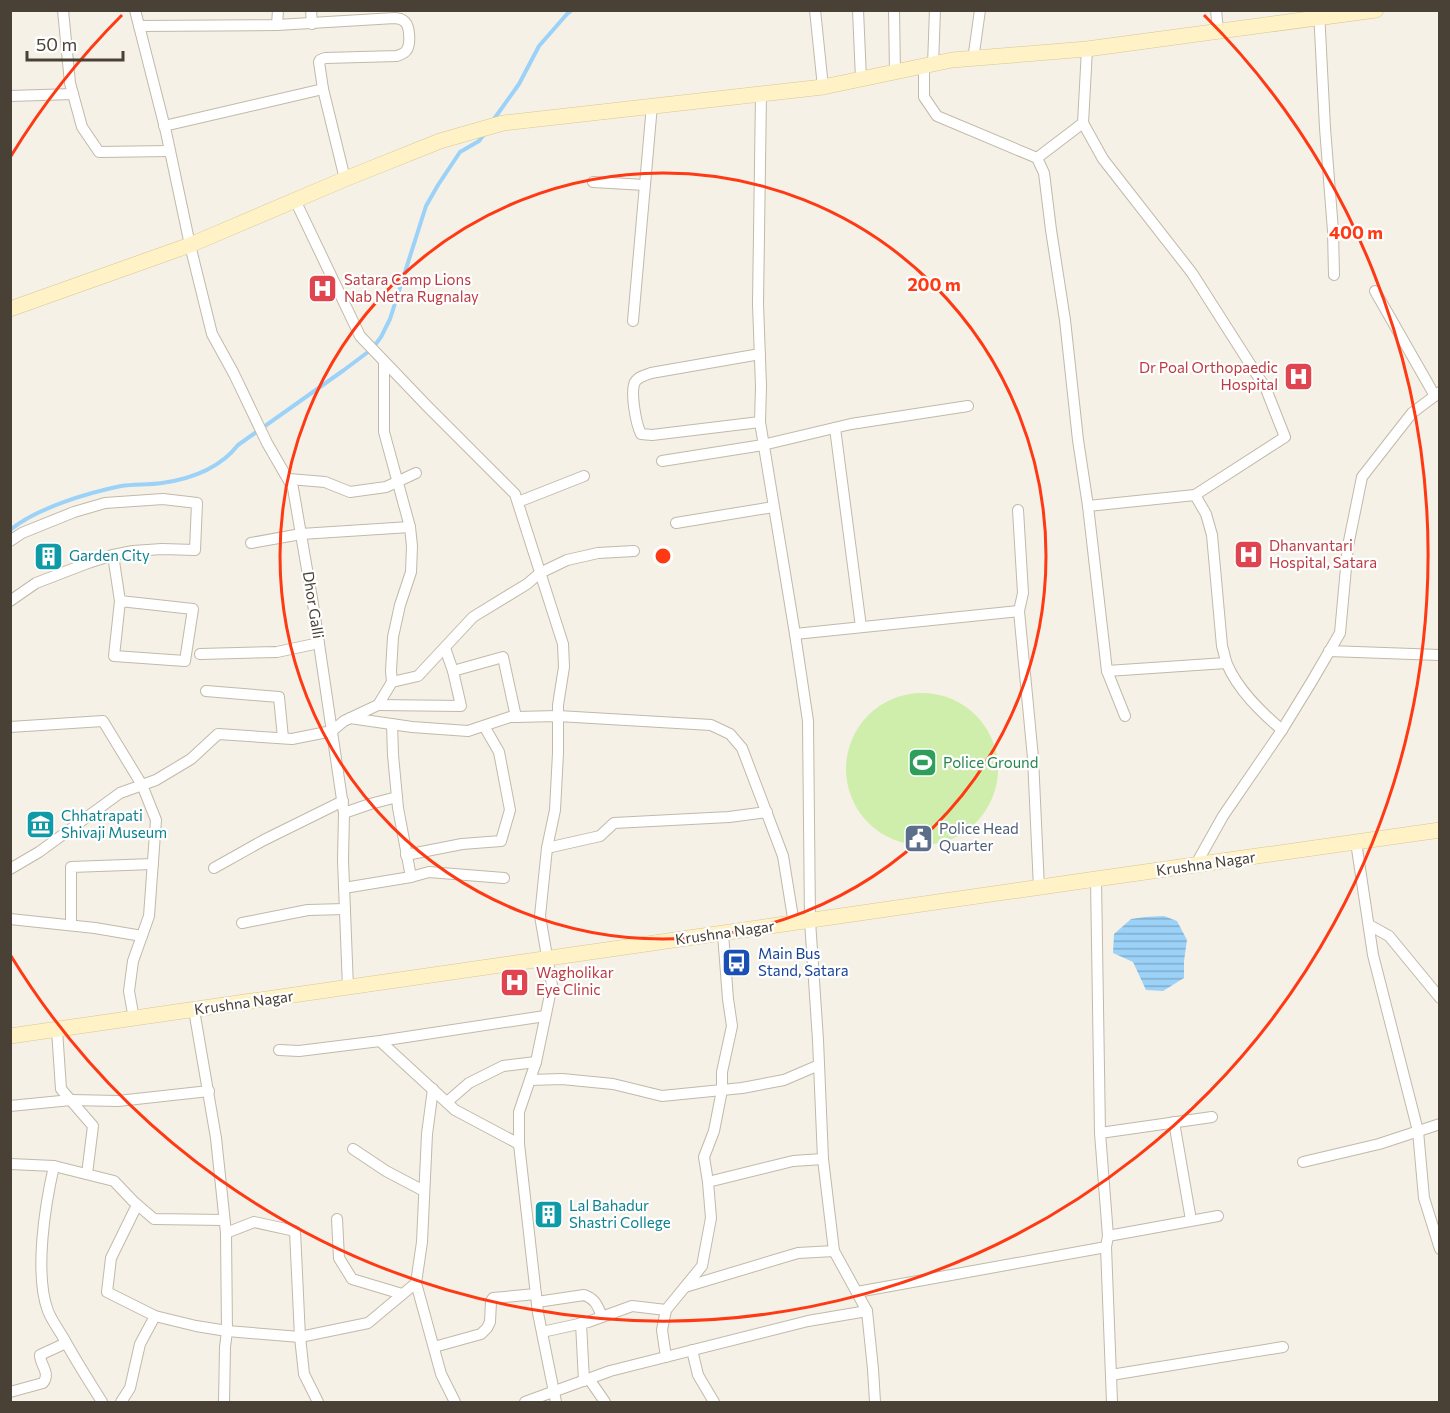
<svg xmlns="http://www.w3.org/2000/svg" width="1450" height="1413" viewBox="0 0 1450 1413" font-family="Commissioner,sans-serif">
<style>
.pitch{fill:#cfeeab}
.water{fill:url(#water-rules)}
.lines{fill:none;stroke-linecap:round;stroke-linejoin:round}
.stream{stroke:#9cd2f8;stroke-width:4}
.street-casing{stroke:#c2b9a8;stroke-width:12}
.secondary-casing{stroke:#d9c791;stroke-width:16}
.street{stroke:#fff;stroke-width:10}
.secondary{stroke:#fff2c7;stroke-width:15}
.ring{fill:none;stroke:#ff3914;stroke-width:3}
.labels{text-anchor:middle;stroke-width:4.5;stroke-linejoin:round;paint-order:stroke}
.health-label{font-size:15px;fill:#be3a42;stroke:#fff;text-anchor:start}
.culture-label{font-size:15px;fill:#0d838f;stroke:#fff;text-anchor:start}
.street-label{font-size:15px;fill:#494135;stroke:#fff}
.leisure-label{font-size:15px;fill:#27864d;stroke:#fff;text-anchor:start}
.service-label{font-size:15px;fill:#4e5e75;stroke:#fff;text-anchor:start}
.transit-label{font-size:15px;fill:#164399;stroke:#fff;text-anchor:start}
.centre{fill:#ff3914;stroke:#fff;stroke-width:3}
.ring-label{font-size:18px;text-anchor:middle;font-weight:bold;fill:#ff3914;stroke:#fff;stroke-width:4.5;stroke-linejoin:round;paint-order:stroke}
</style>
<defs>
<pattern id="water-rules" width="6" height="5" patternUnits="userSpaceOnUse" patternTransform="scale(1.5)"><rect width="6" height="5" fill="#9cd2f8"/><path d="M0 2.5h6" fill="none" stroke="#81acca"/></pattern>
</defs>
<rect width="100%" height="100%" fill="#f5f1e7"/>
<circle class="pitch" cx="922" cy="769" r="76"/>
<path class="water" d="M1164,916L1177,921L1187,940L1184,961V978L1163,991L1146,990L1133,962L1113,953L1114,934L1131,919L1145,917Z"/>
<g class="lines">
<g class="stream">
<path d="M494,119L519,84L539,46L567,14L572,10"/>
<path d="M10,530C37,508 87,493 121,486C134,484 148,485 162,483C190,479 220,468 238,445L344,370L372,349L381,337L390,319L426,206L438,185L460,152L479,141L485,133"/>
</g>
<defs>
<g id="street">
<path d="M63,10L70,83L82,127L99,152L170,151"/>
<path d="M135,10L166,132L190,245L212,334L234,374L267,443L293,488L314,610L344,813L343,860L348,988"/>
<path d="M311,10L312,24"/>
<path d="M815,10L823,87"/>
<path d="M858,10L861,79"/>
<path d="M894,10L895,73"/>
<path d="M1216,10L1218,31"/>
<path d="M1319,11L1325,128L1333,231L1334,275"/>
<path d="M277,25L278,10"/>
<path d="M139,26L277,25L395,18C400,19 401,18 405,22C410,27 411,45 406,51C404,54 399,55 397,56L325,58L320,60L319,62L323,89L345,179"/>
<path d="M973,60L980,10"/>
<path d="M933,65L935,10"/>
<path d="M924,67V97L937,116L1037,158L1044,173L1051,230L1065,320L1078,440L1088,506L1107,671L1125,716"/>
<path d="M761,94L758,304L761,386L760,422L795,634L808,721L810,921L818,1040L823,1159L834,1251L867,1311"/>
<path d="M10,96L73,94"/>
<path d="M1083,123L1103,159L1192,273L1266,389L1285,437L1195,495"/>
<path d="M164,126L323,89"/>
<path d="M1037,158L1083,123L1087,49"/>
<path d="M593,182L645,185"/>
<path d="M295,200L360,336L428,407L515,494L563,644L564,667L558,705V753L555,810L547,848L540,916L552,985L536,1062L519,1112V1144"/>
<path d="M1375,291L1435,396"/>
<path d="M633,321L652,105"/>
<path d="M760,354L651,373C645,375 638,377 635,382C630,392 636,424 641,434L652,435L760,422"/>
<path d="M384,362V432L410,527L412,546L411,572L400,605L393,637L391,671L392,682L418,676L473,617L527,584L540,573L567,560L598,553L634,551"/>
<path d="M835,428L861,627"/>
<path d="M662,461L763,445L851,424L968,406"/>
<path d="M289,479L325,482L350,492L386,487L416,473"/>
<path d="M518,502L584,476"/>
<path d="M1088,506L1195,495L1206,514L1212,535L1222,646C1224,652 1225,659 1227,664C1238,690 1261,712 1282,730"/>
<path d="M1018,510L1023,593L1019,611L1033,758L1039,888"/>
<path d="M676,523L773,507"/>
<path d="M10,541L22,533L74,512L105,503L163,499L197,503L195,550L162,549L133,551L113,555L88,563L36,583L10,601"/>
<path d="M251,543L301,534L410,527"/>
<path d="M113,555L120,601L193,609L185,661L114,656L120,601"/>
<path d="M795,634L1019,611"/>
<path d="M1329,651L1440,655"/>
<path d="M200,654L277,652L319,643"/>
<path d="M453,671L503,657L516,717"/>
<path d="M1107,671L1226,663"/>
<path d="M206,691L279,697L283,738"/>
<path d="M378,705L461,706L453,671L445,648"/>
<path d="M350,718L412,727L468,731L510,717H516L558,716L711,725L730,734L742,748L783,856L794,924"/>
<path d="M10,727L103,721L142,785L156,820L149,916L133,961L129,991L134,1019"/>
<path d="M344,813L370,804L397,797"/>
<path d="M1356,842L1373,955L1418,1131L1424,1198L1440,1249"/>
<path d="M547,848L600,836L614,823L729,817L767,812"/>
<path d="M406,855L462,844L501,841L510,810L499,752L484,726"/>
<path d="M1195,866L1223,816L1282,730L1312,681L1340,633L1348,546L1362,477L1412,413L1440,392"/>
<path d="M214,868L264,840L343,801"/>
<path d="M10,869L39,852L120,793L156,780L191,759L218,734L292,739L332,731L344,721L378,705L392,682"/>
<path d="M411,877L429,872L504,878"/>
<path d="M1096,879L1100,1133"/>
<path d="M344,888L411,877L398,808L393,755L392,724"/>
<path d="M10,919L95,928L142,936"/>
<path d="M242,923L308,910L345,909"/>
<path d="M71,925V867L153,864"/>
<path d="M1369,925L1389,936L1440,998"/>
<path d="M194,1010L216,1138L226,1233L227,1331L225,1347L224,1402"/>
<path d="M57,1030L61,1089L93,1126L87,1174"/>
<path d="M380,1041L455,1110L519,1144L538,1313L556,1402"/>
<path d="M279,1050L299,1051L380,1041L545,1016"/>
<path d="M530,1080L562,1079L613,1084L662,1096L742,1088L784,1080L819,1065"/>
<path d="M447,1102L469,1083L503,1066L536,1062"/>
<path d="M10,1106L71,1100L118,1101L209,1091"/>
<path d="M1174,1122L1191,1220"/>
<path d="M353,1149L386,1171L424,1191"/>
<path d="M1303,1162L1379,1144L1440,1124"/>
<path d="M10,1164L54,1166L114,1181L133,1201L154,1219L224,1220"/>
<path d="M54,1166C45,1205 34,1274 48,1311C52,1321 59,1330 64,1339C76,1361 89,1381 102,1402"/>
<path d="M708,1182L793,1161L823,1159"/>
<path d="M137,1205L111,1258L107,1292L155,1316L196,1326L227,1331L300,1337L368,1323L416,1283L422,1242L427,1134L433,1089"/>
<path d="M337,1219L339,1258L352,1279L402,1294"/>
<path d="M226,1233L254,1222L295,1231L300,1337L304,1374L318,1402"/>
<path d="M1108,1236L1218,1216"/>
<path d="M416,1283L441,1374L455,1402"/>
<path d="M685,1287L798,1253L834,1251"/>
<path d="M857,1292L1106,1247"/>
<path d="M537,1302L584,1295C596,1299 598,1307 602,1317"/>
<path d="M581,1323L584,1381"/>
<path d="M542,1332L588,1322L632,1306L666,1310"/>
<path d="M434,1347L481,1334L487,1328L490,1322L491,1301L493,1298L536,1294"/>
<path d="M692,1350L698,1375L714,1402"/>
<path d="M666,1357L662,1330L666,1310L702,1266L711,1218L708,1182L704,1157L714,1131L722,1090V1072L732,1026L728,999L723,934"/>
<path d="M1111,1375L1283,1347"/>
<path d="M589,1379L605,1402"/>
<path d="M10,1392L43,1383C51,1373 40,1365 40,1355L66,1343"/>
<path d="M121,1402L130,1388L140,1344L155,1316"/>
<path d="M525,1402L610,1371L808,1321L867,1311L873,1369L875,1402"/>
<path d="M1112,1402L1106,1247L1108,1236L1100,1133L1212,1117"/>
</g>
<g id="secondary">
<path d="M10,309L190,245L345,179L440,141L503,123L823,87L952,60L1087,49L1376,10"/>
<path d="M10,1036L1096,879L1440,830"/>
</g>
</defs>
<use href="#street" class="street-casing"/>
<use href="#secondary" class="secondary-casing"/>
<use href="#street" class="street"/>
<use href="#secondary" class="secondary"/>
</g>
<g class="ring">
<circle cx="663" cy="556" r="383"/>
<path d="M11 156A765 765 0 0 1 122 15M1204 15A765 765 0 1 1 11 956"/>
</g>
<defs>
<symbol id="hospital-square" viewBox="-11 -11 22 22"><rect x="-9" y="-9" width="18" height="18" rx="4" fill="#e0444e" stroke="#fff"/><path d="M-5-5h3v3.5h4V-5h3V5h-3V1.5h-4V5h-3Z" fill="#fff"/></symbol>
<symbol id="building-square" viewBox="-11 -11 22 22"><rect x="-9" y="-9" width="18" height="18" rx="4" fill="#0f9aa8" stroke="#fff"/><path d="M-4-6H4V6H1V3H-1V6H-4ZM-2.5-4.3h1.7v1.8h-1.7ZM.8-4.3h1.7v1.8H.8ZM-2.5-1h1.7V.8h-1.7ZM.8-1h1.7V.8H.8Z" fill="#fff"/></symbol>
<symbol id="stadium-square" viewBox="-11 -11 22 22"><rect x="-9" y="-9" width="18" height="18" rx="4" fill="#2e9e5b" stroke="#fff"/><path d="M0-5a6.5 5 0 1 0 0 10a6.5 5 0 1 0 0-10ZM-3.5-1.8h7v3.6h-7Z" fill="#fff"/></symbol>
<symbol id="museum-square" viewBox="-11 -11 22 22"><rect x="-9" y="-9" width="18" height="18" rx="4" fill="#0f9aa8" stroke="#fff"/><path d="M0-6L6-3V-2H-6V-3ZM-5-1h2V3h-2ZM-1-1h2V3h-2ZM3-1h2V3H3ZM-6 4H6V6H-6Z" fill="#fff"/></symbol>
<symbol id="civic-square" viewBox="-11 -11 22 22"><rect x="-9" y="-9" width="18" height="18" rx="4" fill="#5c6f8a" stroke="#fff"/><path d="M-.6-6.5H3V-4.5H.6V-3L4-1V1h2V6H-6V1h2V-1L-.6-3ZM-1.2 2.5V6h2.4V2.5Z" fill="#fff"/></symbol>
<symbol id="bus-square" viewBox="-11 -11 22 22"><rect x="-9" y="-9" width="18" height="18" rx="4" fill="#1a4fb4" stroke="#fff"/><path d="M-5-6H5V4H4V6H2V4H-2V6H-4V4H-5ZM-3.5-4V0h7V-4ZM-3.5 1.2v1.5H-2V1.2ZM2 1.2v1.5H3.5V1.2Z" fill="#fff"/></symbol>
</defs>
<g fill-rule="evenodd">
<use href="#hospital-square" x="306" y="272" width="33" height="33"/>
<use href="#hospital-square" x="1282" y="360" width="33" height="33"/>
<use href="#hospital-square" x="1232" y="538" width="33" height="33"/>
<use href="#building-square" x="32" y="540" width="33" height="33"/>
<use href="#stadium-square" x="906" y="746" width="33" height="33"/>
<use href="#museum-square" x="24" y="808" width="33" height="33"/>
<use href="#civic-square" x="902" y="822" width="33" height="33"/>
<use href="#bus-square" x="720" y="946" width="33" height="33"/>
<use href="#hospital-square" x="498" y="966" width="33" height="33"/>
<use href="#building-square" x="532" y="1198" width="33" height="33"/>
</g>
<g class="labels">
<g class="health-label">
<text x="344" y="285">Satara Camp Lions<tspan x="344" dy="17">Nab Netra Rugnalay</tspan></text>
<text x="1278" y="373" text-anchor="end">Dr Poal Orthopaedic<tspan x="1278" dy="17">Hospital</tspan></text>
<text x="1269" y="551">Dhanvantari<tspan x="1269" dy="17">Hospital, Satara</tspan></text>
<text x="536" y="978">Wagholikar<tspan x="536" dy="17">Eye Clinic</tspan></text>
</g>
<g class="culture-label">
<text x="69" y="561">Garden City</text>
<text x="61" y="821">Chhatrapati<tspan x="61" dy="17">Shivaji Museum</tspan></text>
<text x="569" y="1211">Lal Bahadur<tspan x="569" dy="17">Shastri College</tspan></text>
</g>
<g class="street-label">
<text transform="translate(313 605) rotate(81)" y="5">Dhor Galli</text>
<text transform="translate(1206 864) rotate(-8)" y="5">Krushna Nagar</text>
<text transform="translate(725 933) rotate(-8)" y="5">Krushna Nagar</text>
<text transform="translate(244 1003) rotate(-8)" y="5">Krushna Nagar</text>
</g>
<g class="leisure-label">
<text x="943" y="768">Police Ground</text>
</g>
<g class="service-label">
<text x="939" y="834">Police Head<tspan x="939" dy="17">Quarter</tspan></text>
</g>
<g class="transit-label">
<text x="758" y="959">Main Bus<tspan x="758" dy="17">Stand, Satara</tspan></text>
</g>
</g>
<circle cx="663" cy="556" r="9" class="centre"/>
<g class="ring-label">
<text x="1356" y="239">400 m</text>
<text x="934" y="291">200 m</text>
</g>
<rect width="1450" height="1413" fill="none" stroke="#494135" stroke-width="24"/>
<path d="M27 51v9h96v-9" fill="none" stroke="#494135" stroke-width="3"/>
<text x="36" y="51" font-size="18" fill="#494135" stroke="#ffffff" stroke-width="4.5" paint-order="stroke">50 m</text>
</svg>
